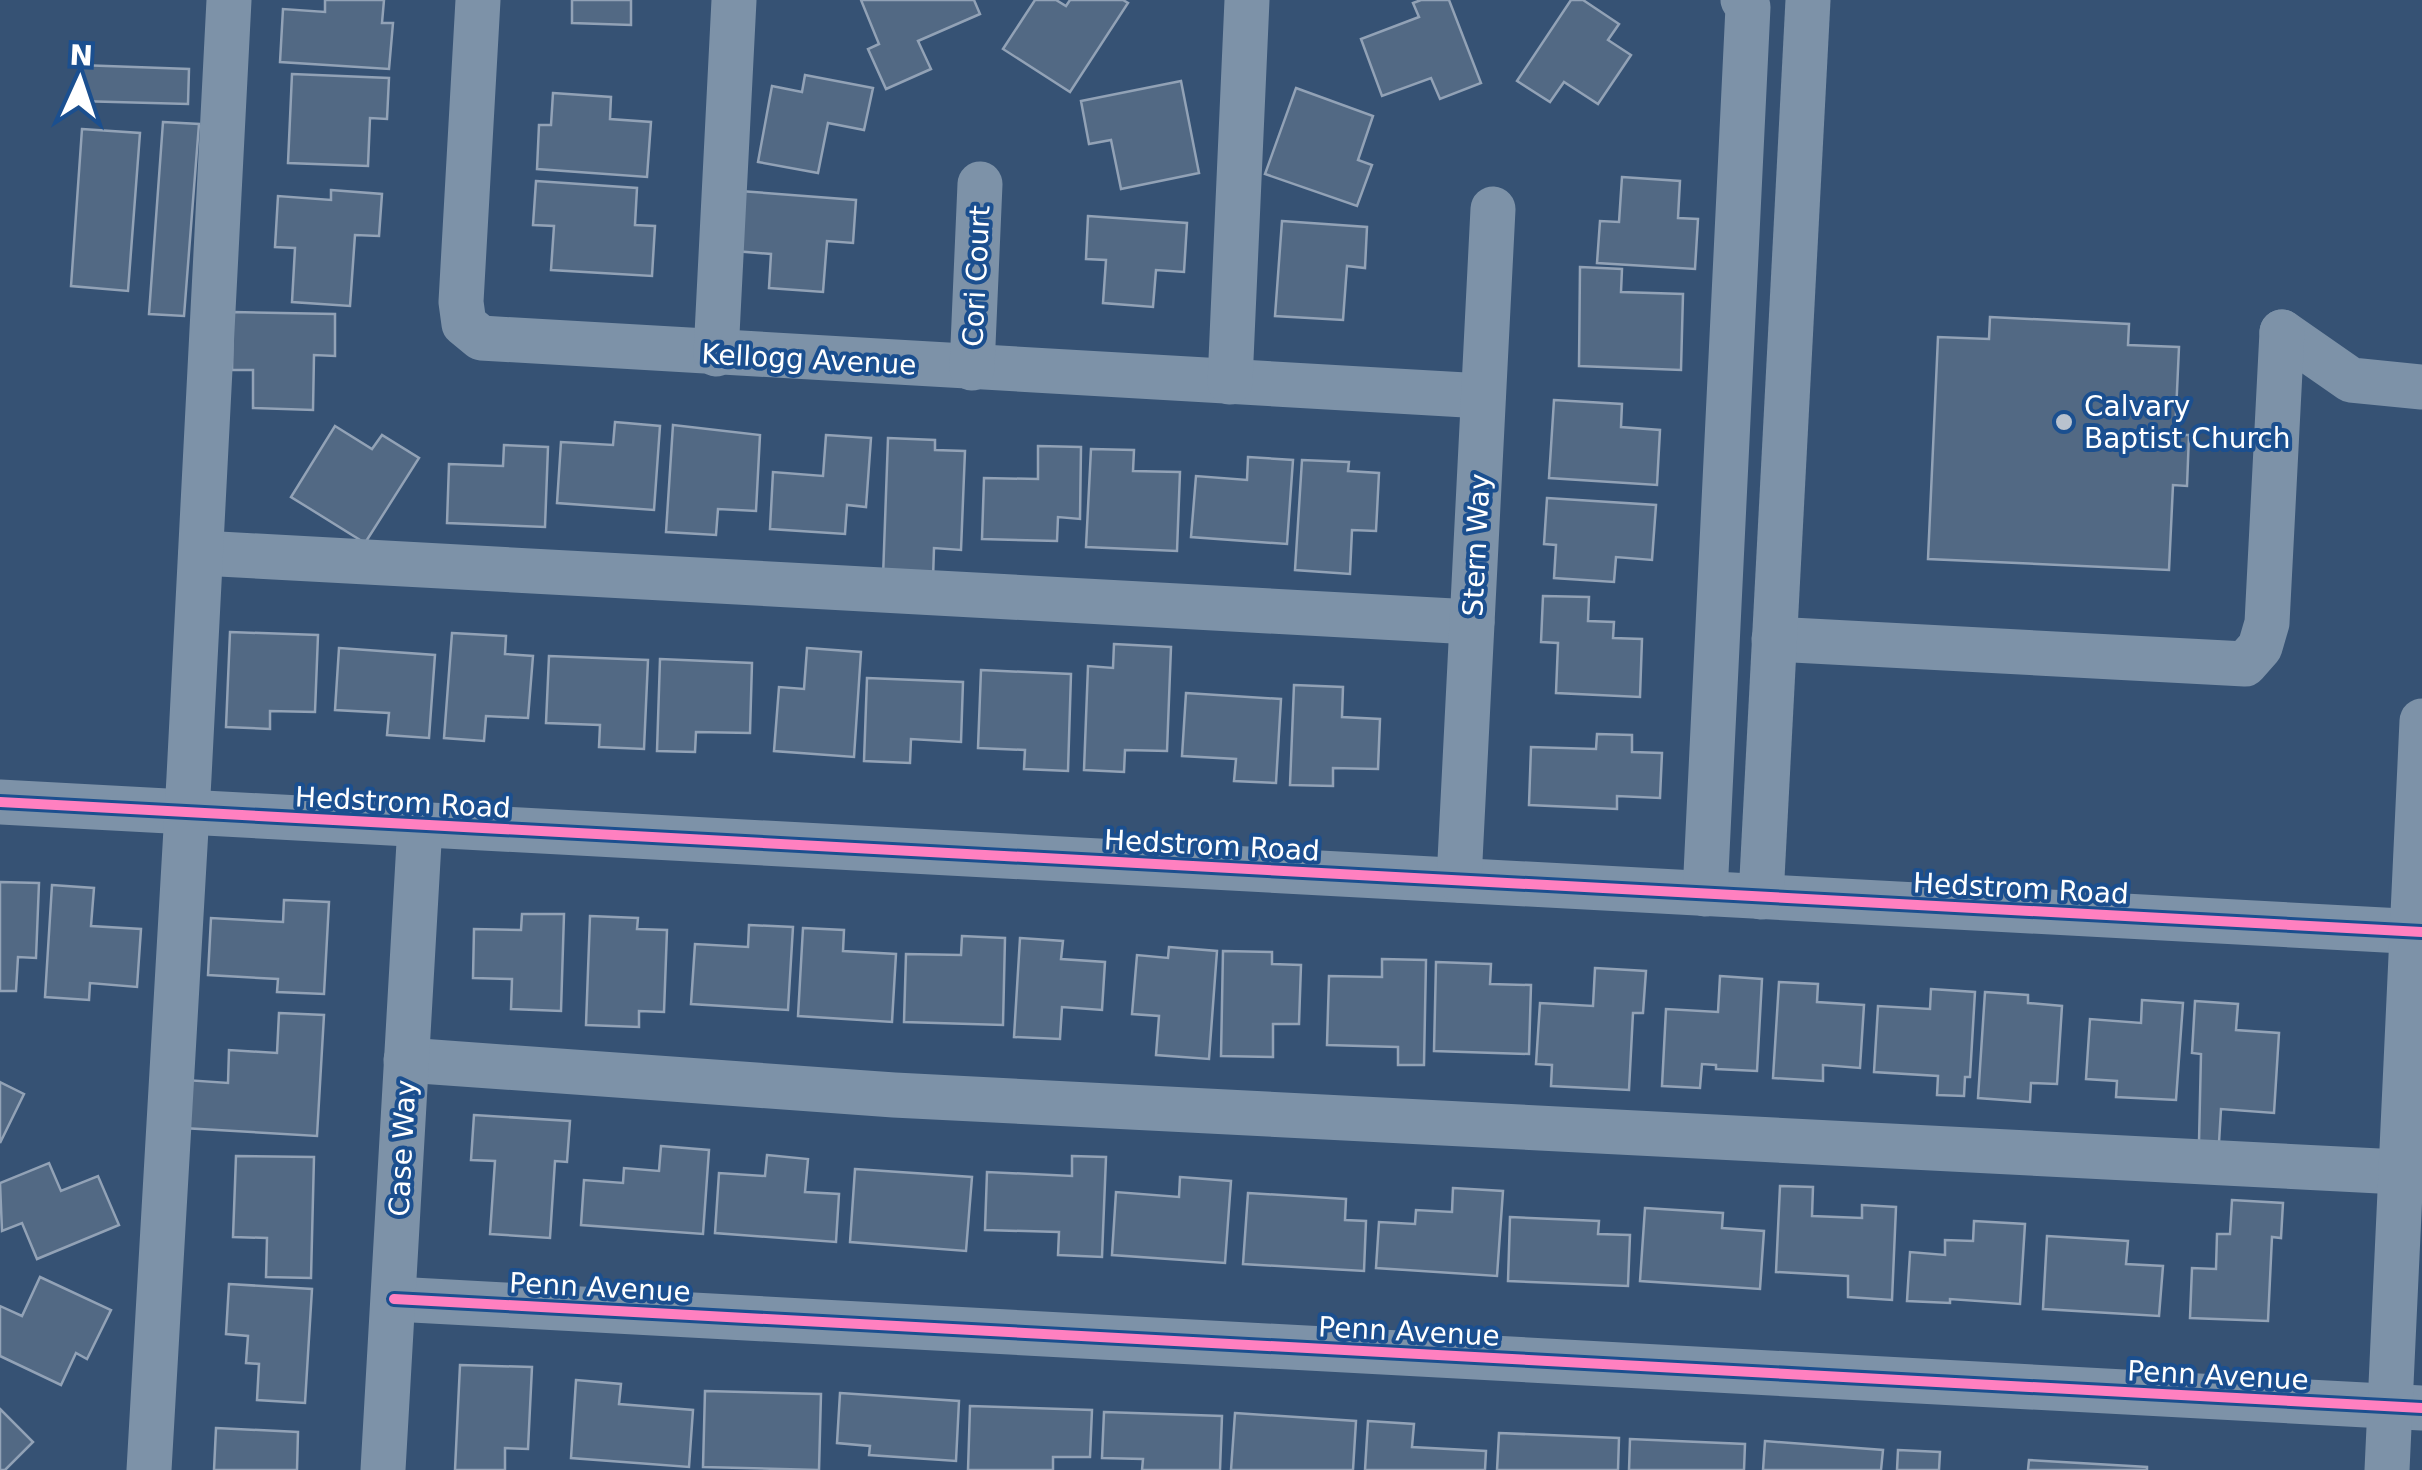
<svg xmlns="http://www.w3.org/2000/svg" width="2422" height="1470" viewBox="0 0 2422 1470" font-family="'DejaVu Sans',sans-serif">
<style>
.building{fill:#526984;stroke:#92a2b6;stroke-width:2.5}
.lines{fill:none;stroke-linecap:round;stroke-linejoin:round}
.minor{stroke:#7d92a8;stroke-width:45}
.cycleway-casing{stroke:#1b4f8f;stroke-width:16}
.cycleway{stroke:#ff80c0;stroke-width:10}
.poi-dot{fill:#b9c2ce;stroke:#1b4f8f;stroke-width:4}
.labels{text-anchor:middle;stroke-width:8;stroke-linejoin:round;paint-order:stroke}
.street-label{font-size:28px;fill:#fff;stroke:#1b4f8f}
.poi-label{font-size:28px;fill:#fff;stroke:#1b4f8f;text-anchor:start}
</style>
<rect width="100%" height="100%" fill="#365274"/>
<g class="building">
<path d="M325,0H384L382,23H393L389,69L280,62L283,9L325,12Z"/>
<path d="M572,0H631V25L572,23Z"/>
<path d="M861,0H974L980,14L918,41L931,69L886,89L868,49L879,44Z"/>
<path d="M1035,0H1056L1066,6L1070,0H1123L1128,3L1070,92L1003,49Z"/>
<path d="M1421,0H1449L1481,83L1440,99L1431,78L1382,96L1361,39L1419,17L1413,3Z"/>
<path d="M1571,0H1583L1619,24L1608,40L1631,55L1598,104L1564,82L1550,102L1517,81Z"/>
<path d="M79,65L189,69L188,104L78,101Z"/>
<path d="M292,74L389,78L387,119L370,118L368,166L288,163Z"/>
<path d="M805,75L873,88L864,130L828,123L818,173L758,162L772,86L802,92Z"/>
<path d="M1181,81L1199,173L1121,189L1111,140L1089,144L1081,101Z"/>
<path d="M1296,88L1373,116L1358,160L1372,165L1357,206L1265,174Z"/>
<path d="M553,93L611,97L610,119L651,122L647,177L537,169L539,125H551Z"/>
<path d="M163,122L199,124L184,316L149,314Z"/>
<path d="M82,129L140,133L128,291L71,286Z"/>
<path d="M1622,177L1680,181L1678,218L1698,219L1695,269L1597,263L1600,221L1619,222Z"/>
<path d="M536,181L637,188L635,225L655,226L652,276L551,270L554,226L533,225Z"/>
<path d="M331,190L382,194L379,236L355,235L350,306L292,302L295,248L275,247L278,196L331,200Z"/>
<path d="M740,191L856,200L853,243L827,241L823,292L769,288L771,254L735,251Z"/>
<path d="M1088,216L1187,223L1184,272L1156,270L1153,307L1103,303L1106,260L1086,259Z"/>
<path d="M1282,221L1367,227L1365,268L1347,266L1343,320L1275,316Z"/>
<path d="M1580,267L1622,269L1621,292L1683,294L1681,370L1579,366Z"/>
<path d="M233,312L335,314V356L314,355L313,410L253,408V370H232Z"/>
<path d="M1990,317L2129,324L2128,345L2179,347L2175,435H2189L2187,486L2173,485L2169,570L1928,559L1938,337L1989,339Z"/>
<path d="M1554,400L1622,404L1621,427L1660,430L1657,485L1549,478Z"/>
<path d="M615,422L660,426L654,510L557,503L561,442L613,445Z"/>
<path d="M673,425L760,435L756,511L718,509L716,535L666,532Z"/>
<path d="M335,426L372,449L382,435L419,458L365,543L291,497Z"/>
<path d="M826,435L871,438L866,507L847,505L845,534L770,529L773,472L823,476Z"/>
<path d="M888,438L935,440V450L965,451L961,550L934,548L933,579L883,577Z"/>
<path d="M504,445L548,447L545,527L447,523L449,464L503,466Z"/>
<path d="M1038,446L1081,447L1080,519L1058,517L1057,541L982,539L984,478L1038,479Z"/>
<path d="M1091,449L1134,450L1133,471L1180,472L1177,551L1086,547Z"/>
<path d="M1248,457L1293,460L1287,544L1191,537L1196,476L1247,480Z"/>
<path d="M1302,460L1349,462L1348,471L1379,473L1376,531L1352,530L1350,574L1295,570Z"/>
<path d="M1547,498L1656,505L1652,560L1616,557L1614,582L1554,578L1556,545L1544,544Z"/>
<path d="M1543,596L1589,597L1588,621L1614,622L1613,638L1642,639L1640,697L1556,693L1558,643L1541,642Z"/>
<path d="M230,632L318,635L315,712L270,711V729L226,727Z"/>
<path d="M452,633L506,636L505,654L533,656L528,718L486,716L484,741L444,738Z"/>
<path d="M1114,644L1171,647L1167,751L1125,750L1124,772L1084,770L1088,666L1113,668Z"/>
<path d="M339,648L435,655L429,738L387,735L389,713L335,710Z"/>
<path d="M807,648L861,652L854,757L774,751L779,687L804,689Z"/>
<path d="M549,656L648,660L644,749L599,747L600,725L546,723Z"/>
<path d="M660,659L752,663L750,733L696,732L695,752L657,751Z"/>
<path d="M981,670L1071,674L1068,771L1024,769L1025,750L978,748Z"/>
<path d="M867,678L963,682L961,742L911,739L910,763L864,761Z"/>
<path d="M1294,685L1343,687L1342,717L1380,719L1378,769L1333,768V786L1290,785Z"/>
<path d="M1186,693L1281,699L1276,783L1234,781L1236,759L1182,756Z"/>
<path d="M1597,734L1632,735V752L1662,753L1660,798L1617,796V809L1529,805L1531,747L1596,749Z"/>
<path d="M0,882L39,883L36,958L18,957L16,991H0Z"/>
<path d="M52,885L94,888L91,926L141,929L137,987L90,983L89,1000L45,997Z"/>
<path d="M284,900L329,902L324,994L277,992L278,979L208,975L211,918L283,922Z"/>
<path d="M522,914H564L561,1011L511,1009L512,979L473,978L474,929L521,930Z"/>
<path d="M590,916L638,918L637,929L667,930L664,1012L639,1011V1027L586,1025Z"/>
<path d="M749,925L793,927L788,1010L691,1004L695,944L748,947Z"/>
<path d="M803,928L844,930L843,951L896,954L892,1022L798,1016Z"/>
<path d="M962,936L1005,938L1003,1025L904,1022L906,954L961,955Z"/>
<path d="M1020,938L1063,941L1061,959L1105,962L1102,1010L1062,1007L1060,1039L1014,1037Z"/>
<path d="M1169,947L1217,951L1209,1059L1156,1055L1159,1016L1132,1014L1137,955L1168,958Z"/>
<path d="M1223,951L1272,952V964L1301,965L1299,1024H1273V1057L1221,1056Z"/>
<path d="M1382,959L1426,960L1424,1065H1398V1047L1327,1045L1329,976L1382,977Z"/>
<path d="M1436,962L1491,964L1490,984L1531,985L1529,1054L1434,1051Z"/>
<path d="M1595,968L1646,971L1643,1013H1633L1629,1090L1551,1086L1552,1065L1536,1064L1540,1003L1593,1006Z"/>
<path d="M1720,976L1762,979L1757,1071L1716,1069V1065L1702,1064L1700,1088L1662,1086L1666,1009L1718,1012Z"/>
<path d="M1779,982L1818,984L1817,1002L1864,1005L1860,1068L1823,1065V1081L1773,1078Z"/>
<path d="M1931,989L1975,992L1970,1077H1965L1964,1096L1937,1095L1938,1076L1874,1072L1878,1006L1930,1009Z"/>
<path d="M1985,992L2028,995V1003L2062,1006L2057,1084L2031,1083L2030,1102L1978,1098Z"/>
<path d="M2142,1000L2183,1003L2176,1100L2116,1097L2117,1081L2086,1079L2090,1019L2141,1023Z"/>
<path d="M2195,1001L2238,1004L2236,1030L2279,1033L2274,1113L2221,1109L2219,1143L2199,1142L2201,1054L2192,1053Z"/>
<path d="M279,1013L324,1015L317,1136L183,1128L186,1080L228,1083L229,1050L277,1053Z"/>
<path d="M0,1082L24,1094L0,1143Z"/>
<path d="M474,1115L570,1121L567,1162L555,1161L550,1238L490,1234L495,1161L471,1160Z"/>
<path d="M661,1146L709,1150L703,1234L581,1225L584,1180L623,1183L624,1168L659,1171Z"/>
<path d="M767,1155L808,1159L805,1192L839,1194L836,1242L715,1233L719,1173L765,1176Z"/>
<path d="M236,1156L314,1157L311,1278L266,1277L267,1238L233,1237Z"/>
<path d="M1072,1156L1106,1157L1102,1257L1058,1255L1059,1232L985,1230L987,1172L1072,1176Z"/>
<path d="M49,1163L61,1191L98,1176L119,1225L37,1259L22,1223L2,1231L0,1183Z"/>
<path d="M855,1169L972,1177L966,1251L850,1242Z"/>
<path d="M1180,1177L1231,1181L1225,1263L1112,1255L1116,1192L1179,1197Z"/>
<path d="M1780,1186L1813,1187L1812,1216L1862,1218V1205L1896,1207L1892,1300L1848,1297V1276L1776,1272Z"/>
<path d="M1453,1188L1503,1191L1497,1276L1376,1268L1379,1222L1415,1224L1416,1210L1452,1212Z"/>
<path d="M1248,1193L1346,1199L1345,1220L1366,1221L1364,1271L1243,1264Z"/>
<path d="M2232,1200L2283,1203L2281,1238L2272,1237L2268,1321L2190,1318L2192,1268L2216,1269L2217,1234H2230Z"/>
<path d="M1645,1208L1723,1213L1722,1228L1764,1231L1760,1289L1640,1281Z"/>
<path d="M1510,1217L1599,1221L1598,1234L1630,1235L1628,1286L1508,1281Z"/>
<path d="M1974,1221L2025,1224L2020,1304L1950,1299V1303L1907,1301L1910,1252L1945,1255V1240L1973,1241Z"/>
<path d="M2047,1236L2128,1241L2126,1264L2163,1266L2159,1316L2043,1309Z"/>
<path d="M40,1277L111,1310L87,1359L76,1353L61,1385L0,1356V1306L22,1316Z"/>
<path d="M229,1284L312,1289L305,1403L257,1400L259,1364L246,1363L248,1336L226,1334Z"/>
<path d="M460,1365L532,1367L528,1449L505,1448V1470H455Z"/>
<path d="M576,1380L621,1384L619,1404L693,1410L689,1467L571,1458Z"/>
<path d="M705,1391L821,1394L819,1470L703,1467Z"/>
<path d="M840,1393L959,1401L956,1461L869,1455L870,1446L837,1443Z"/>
<path d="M970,1406L1092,1410L1090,1457H1053V1470H968Z"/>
<path d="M0,1409L33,1442L5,1470H0Z"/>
<path d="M1104,1412L1222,1416L1220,1470H1142L1143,1459L1102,1458Z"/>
<path d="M1235,1413L1356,1421L1353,1470H1231Z"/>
<path d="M1368,1421L1414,1424L1412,1447L1486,1451L1485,1470H1365Z"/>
<path d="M216,1428L298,1432L297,1470H214Z"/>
<path d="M1499,1433L1619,1438L1618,1470H1497Z"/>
<path d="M1630,1439L1745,1444L1744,1470H1629Z"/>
<path d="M1765,1441L1883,1450L1881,1470H1763Z"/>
<path d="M1898,1450L1940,1452L1939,1470H1897Z"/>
<path d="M2029,1460L2147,1467V1470H2028Z"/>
</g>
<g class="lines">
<g class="minor">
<path d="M478,0L461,302L464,324L481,338L1483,396"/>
<path d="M2282,332L2351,380L2422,387"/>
<path d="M716,354L734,0"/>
<path d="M972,368L980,184"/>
<path d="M1230,382L1247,0"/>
<path d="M201,553L1472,622"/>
<path d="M1774,639L2245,664L2260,647L2267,623L2282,332"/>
<path d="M0,802L2422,932"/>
<path d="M1459,880L1493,209"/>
<path d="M1705,894L1748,7L1743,0"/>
<path d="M1761,897L1808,0"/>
<path d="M406,1060L894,1095L2399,1172"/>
<path d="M394,1299L2422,1408"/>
<path d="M149,1470L189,777L229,0"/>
<path d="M383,1470L420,825"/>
<path d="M2387,1470L2422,721"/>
</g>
<defs>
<g id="cycleway">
<path d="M0,802L2422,932"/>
<path d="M394,1299L2422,1408"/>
</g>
</defs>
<use href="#cycleway" class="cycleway-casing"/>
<use href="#cycleway" class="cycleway"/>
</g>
<circle class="poi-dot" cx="2064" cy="422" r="10"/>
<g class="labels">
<g class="street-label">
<text transform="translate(976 276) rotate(-87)" y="10">Cori Court</text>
<text transform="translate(809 359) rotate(3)" y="10">Kellogg Avenue</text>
<text transform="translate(1476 545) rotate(-87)" y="10">Stern Way</text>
<text transform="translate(403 802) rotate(3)" y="10">Hedstrom Road</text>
<text transform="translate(1212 845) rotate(3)" y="10">Hedstrom Road</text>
<text transform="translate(2021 888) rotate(3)" y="10">Hedstrom Road</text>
<text transform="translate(402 1148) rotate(-87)" y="10">Case Way</text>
<text transform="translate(600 1287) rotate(3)" y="10">Penn Avenue</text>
<text transform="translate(1409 1331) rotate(3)" y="10">Penn Avenue</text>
<text transform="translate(2218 1375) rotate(3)" y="10">Penn Avenue</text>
</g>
<g class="poi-label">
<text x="2084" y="416">Calvary<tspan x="2084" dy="32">Baptist Church</tspan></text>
</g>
</g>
<g transform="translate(80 80) rotate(3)" stroke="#1b4f8f" stroke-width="8" paint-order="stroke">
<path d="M0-8L18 38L0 25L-18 38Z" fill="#ffffff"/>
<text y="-15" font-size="28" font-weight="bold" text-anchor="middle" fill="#ffffff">N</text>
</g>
</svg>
